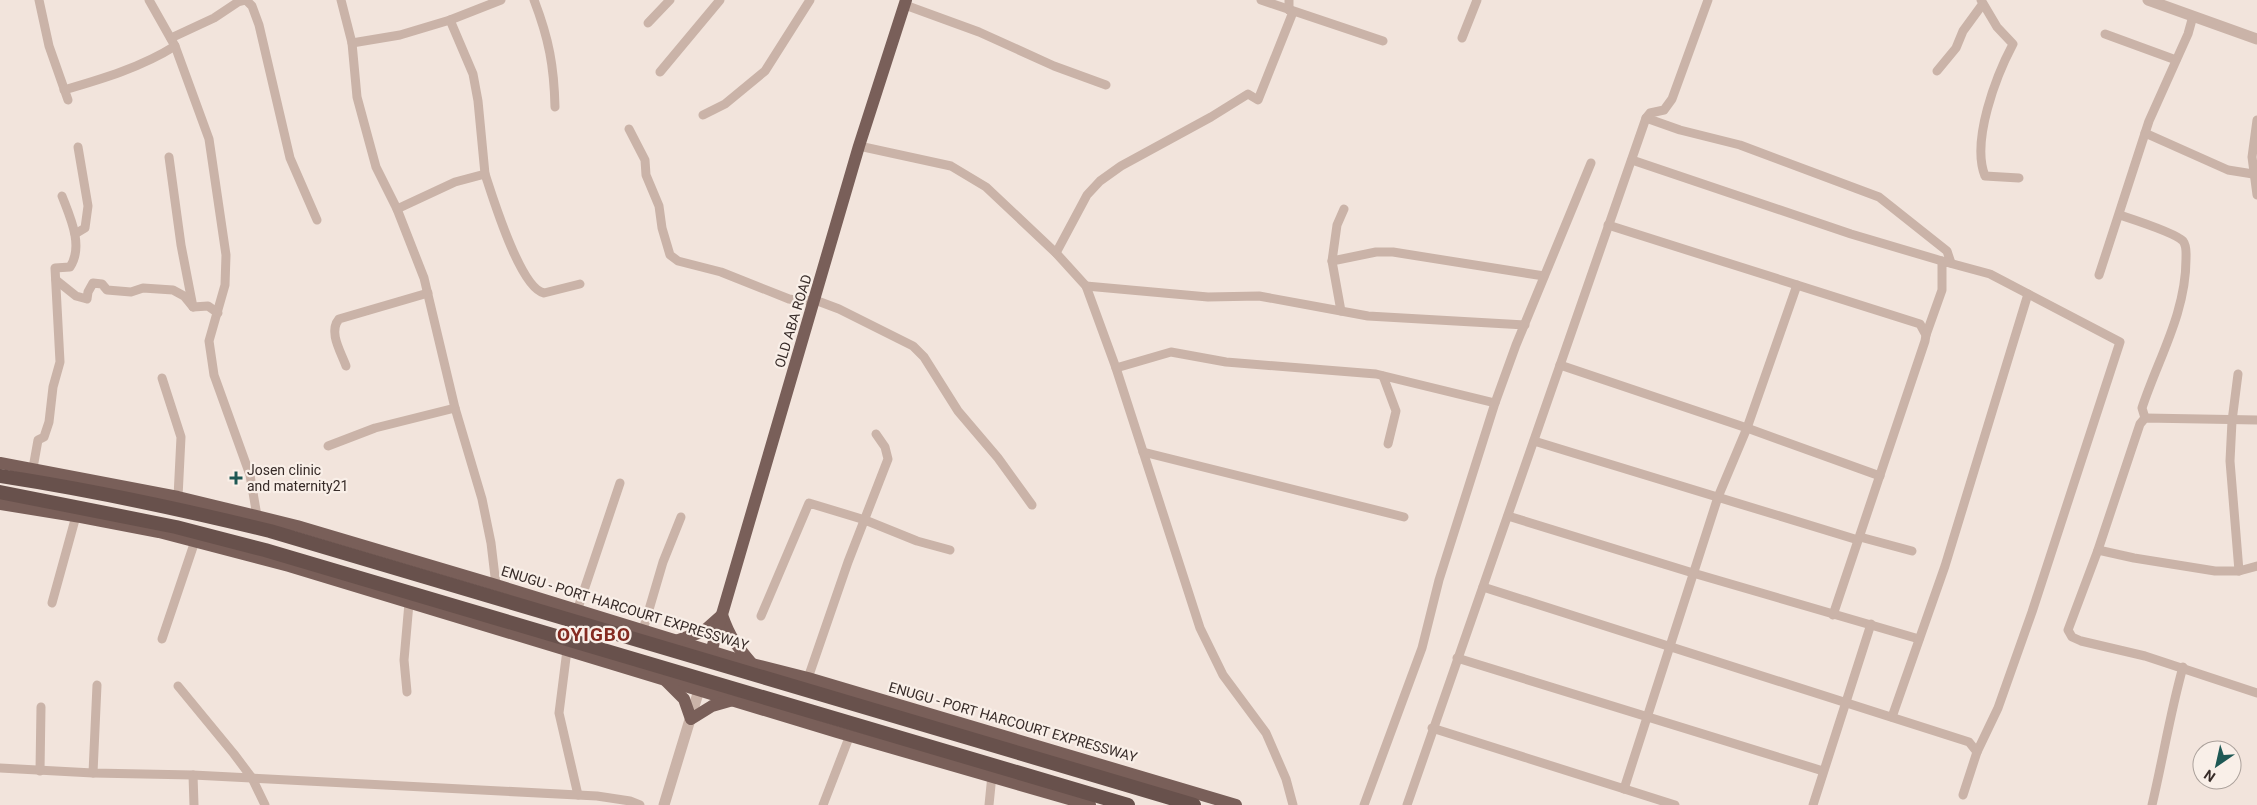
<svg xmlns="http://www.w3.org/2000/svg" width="2257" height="805" viewBox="0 0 2257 805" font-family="Roboto,sans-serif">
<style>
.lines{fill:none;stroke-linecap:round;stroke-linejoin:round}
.minor{stroke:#cab3a8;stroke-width:9}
.tertiary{stroke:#cab3a8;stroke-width:11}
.primary{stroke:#795f59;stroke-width:12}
.trunk{stroke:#68514c;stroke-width:14}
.poi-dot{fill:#1e5854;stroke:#f9efe8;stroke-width:2}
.labels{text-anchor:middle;stroke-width:4.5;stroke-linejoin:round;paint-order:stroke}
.street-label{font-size:14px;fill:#372b28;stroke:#f9efe8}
.poi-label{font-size:14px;fill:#372b28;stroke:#f9efe8;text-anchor:start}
.district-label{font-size:19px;font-weight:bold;letter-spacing:1px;fill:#852b21;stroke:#f9efe8}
</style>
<rect width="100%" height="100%" fill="#f2e4dc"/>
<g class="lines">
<g class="minor">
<path d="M39,0L49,46L68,100"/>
<path d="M149,0L175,46L209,139L226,255L225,285L209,341L214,375L250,475L257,516"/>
<path d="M341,0L352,43L357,97L376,167L397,209L424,278L455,408L482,499L491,543L496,585"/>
<path d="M534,0C549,39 554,66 555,107"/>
<path d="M1261,0L1383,41"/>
<path d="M1981,0L1997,27L2013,44C1996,76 1971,141 1985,176L2019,178"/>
<path d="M905,5L979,32L1054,66L1106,85"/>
<path d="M1289,10V0"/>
<path d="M648,23L670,0"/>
<path d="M2105,34L2176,60"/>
<path d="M171,38L214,18L238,2L246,0L252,6L259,25L290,158L317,220"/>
<path d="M1462,38L1477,0"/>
<path d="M352,43L400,35L450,20L501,0"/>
<path d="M1937,71L1956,48L1963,31L1982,5"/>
<path d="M660,72L720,0"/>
<path d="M64,90C102,79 142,67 175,46"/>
<path d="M703,115L725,104L765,71L810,0"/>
<path d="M1646,118L1680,130L1740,145L1879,197L1947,251L1951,263"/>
<path d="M2257,120L2252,157L2257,195"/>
<path d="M629,129L645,160L646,175L659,206L662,228L670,255L678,261L721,272L789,299L801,301L815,300L839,309L913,346L924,357L958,411L998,458L1032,505"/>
<path d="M2145,133L2228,170L2253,174"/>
<path d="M859,146L951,166L986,187L1056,253L1086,286L1116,368L1200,628L1223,675L1266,733L1286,779L1293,805"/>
<path d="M169,157L181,245L193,307"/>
<path d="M1632,160L1851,234L1942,261"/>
<path d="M485,174C493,198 520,288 544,293L580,284"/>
<path d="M397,209L455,182L485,174L478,101L473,74L450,20"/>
<path d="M2120,215C2132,219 2176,233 2183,241C2187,246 2186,253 2186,259C2186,313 2158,359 2142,408L2145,418"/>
<path d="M1608,225L1920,324L1926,335L1925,341L1833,615"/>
<path d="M75,234L85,228L88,206L78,147"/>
<path d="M1056,253L1087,195L1100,181L1121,166L1211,117L1248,94L1258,100L1293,12"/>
<path d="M1332,261L1337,225L1344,209"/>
<path d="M2099,275L2149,121L2188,34L2193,16"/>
<path d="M56,280L76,296L87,299L88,292L93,283L102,284L107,290L131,292L143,288L173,290L184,296L193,307L208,306L218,313"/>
<path d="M1086,286L1208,297L1259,296L1368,316L1525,325"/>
<path d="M1341,311L1332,261L1376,252H1393L1544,276"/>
<path d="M1926,335L1942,290V261L1990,274L2120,342L2032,612L1998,708L1977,752"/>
<path d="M1560,365L1747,428L1880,476"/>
<path d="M346,366C341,352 328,332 339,319L428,293"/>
<path d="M1116,368L1171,352L1226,362L1376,374L1495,403"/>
<path d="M2238,374L2232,421L2230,461L2239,571"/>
<path d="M1383,376L1396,411L1388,444"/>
<path d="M162,378L181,437L178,497"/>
<path d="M2257,420L2145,418L2140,424L2098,550L2068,630L2072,637L2081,641L2145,656L2257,693"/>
<path d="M1534,441L1858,540"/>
<path d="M328,446L375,428L455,408"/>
<path d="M1143,452L1404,517"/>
<path d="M33,468L38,440L44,437L49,422L53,387L60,362L55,268L70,267C84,246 70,217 62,196"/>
<path d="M1508,516L1693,573L1919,639"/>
<path d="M1860,537L1912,551"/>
<path d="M2098,550L2134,558L2215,571H2239L2257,566"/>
<path d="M1483,587L1969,742L1977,752L1963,795"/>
<path d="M52,603L76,516"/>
<path d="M577,611L620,483"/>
<path d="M761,616L809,503L865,520L917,541L950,550"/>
<path d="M643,630L663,562L681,517"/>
<path d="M162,639L195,541"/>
<path d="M567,650L559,713L578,795"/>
<path d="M1457,658L1823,771"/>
<path d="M808,678L848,562L888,459L885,447L876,434"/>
<path d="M178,686L234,754L252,778L265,805"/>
<path d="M407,692L404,660L409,603"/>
<path d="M1892,717L1945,566L2028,294"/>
<path d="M1432,728L1675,805"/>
<path d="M0,768L93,773L193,775L597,796L630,801L640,805"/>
<path d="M40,771L41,707"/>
<path d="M93,773L97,685"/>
<path d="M193,775L194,805"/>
<path d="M1624,789L1718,497L1747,428L1797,285"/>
<path d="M823,805L850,735"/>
<path d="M989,805L992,775"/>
<path d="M1364,805L1422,648L1439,580L1495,403L1516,345L1591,163"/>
<path d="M1407,805L1646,118L1650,113L1664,110L1672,99L1708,0"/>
<path d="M1813,805L1871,624"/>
<path d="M2152,805C2163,759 2170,713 2183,667"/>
</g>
<g class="tertiary">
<path d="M2148,0L2257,39"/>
<path d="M664,805L699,690"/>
</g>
<g class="primary">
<path d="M0,463L178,497L297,526L496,585L752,664L808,678L1236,805"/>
<path d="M0,504L81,517L159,532L289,566L837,732L1090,805"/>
<path d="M676,641L704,631L722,615C730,638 736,645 752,664"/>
<path d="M711,652L859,146L906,0"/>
<path d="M666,681L684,699L691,719L712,706L733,700"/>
</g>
<g class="trunk">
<path d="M0,476C91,490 180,509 270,531L1194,805"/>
<path d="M0,492L176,527L265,550L1128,805"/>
</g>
</g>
<path class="poi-dot" d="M233.5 470.5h5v5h5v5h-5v5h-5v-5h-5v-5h5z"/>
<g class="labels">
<g class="street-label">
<text transform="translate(793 321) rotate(-73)" y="5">OLD ABA ROAD</text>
<text transform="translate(625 608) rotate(17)" y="5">ENUGU - PORT HARCOURT EXPRESSWAY</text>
<text transform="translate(1013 722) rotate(16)" y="5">ENUGU - PORT HARCOURT EXPRESSWAY</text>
</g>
<g class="poi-label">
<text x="247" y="475">Josen clinic<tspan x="247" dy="16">and maternity21</tspan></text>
</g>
<g class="district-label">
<text x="594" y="641">OYIGBO</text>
</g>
</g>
<g transform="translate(2217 765) rotate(214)"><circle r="24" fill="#f9efe8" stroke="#aba19b"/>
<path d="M0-4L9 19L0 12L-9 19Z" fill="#1e5854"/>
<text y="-8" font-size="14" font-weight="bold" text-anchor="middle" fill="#372b28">N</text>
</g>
</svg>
